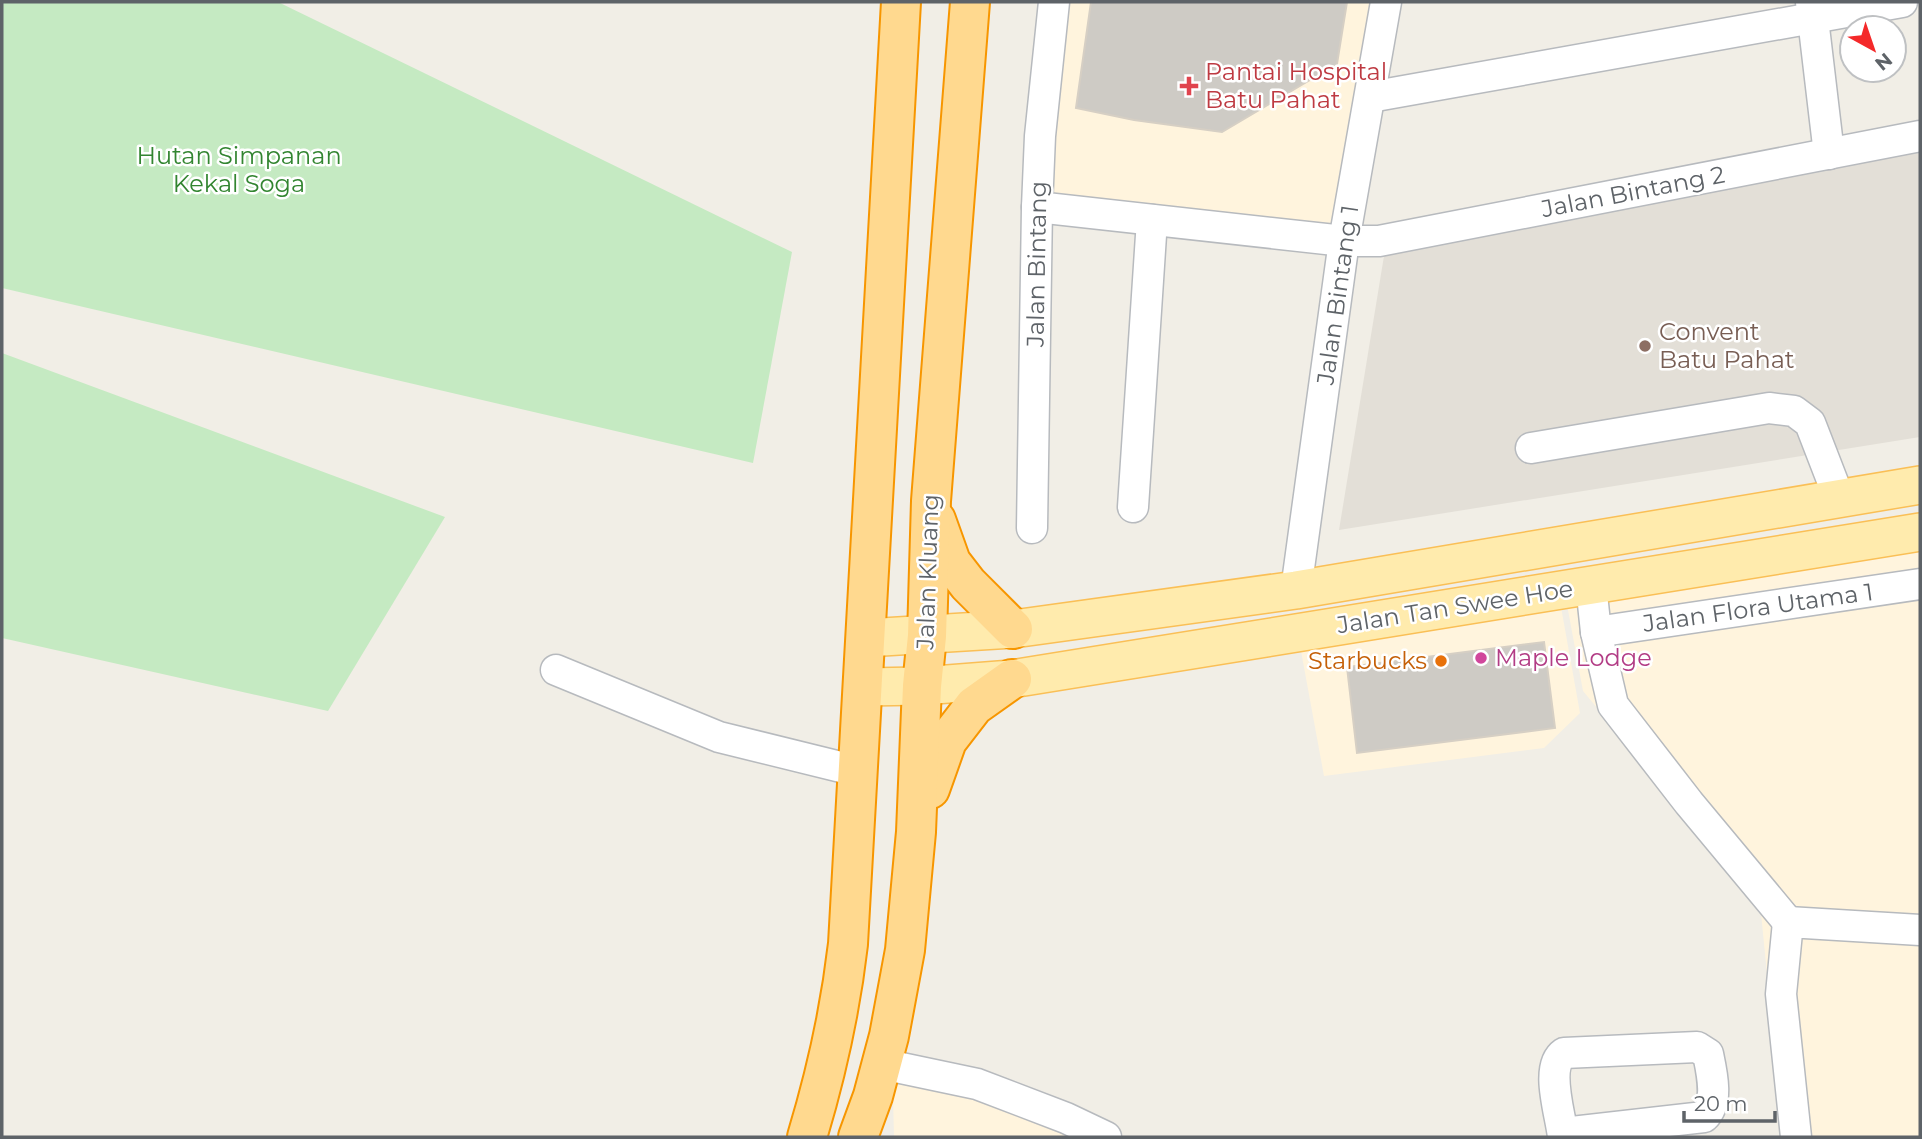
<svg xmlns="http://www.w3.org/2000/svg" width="1922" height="1139" viewBox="0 0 1922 1139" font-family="Montserrat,sans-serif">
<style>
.commercial{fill:#fff4dd}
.education{fill:#e3dfd7}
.green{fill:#c5eac2}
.building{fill:#cecbc5;stroke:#d6cfc4;stroke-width:2}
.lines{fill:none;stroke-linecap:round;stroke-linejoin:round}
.minor-casing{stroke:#b7babe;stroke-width:33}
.major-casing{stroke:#fabf56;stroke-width:40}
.highway-casing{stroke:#f79600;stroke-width:42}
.minor{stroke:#fff;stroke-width:30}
.major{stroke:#ffebad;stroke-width:37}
.highway{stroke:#ffd98f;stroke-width:38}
.health-dot{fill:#e0444e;stroke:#fff;stroke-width:2.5}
.education-dot{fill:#8d6e63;stroke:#fff;stroke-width:2.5}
.hotel-dot{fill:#d1479c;stroke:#fff;stroke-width:2.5}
.food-dot{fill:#e8710a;stroke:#fff;stroke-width:2.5}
.labels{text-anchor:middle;stroke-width:5;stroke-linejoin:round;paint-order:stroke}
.health-label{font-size:24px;fill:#be3a42;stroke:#fff;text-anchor:start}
.park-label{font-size:24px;fill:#328530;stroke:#fff}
.street-label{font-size:24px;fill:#5e6368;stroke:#fff}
.education-label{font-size:24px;fill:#785e54;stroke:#fff;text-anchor:start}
.hotel-label{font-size:24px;fill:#b23c85;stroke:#fff;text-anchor:start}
.food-label{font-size:24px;fill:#c56008;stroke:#fff;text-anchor:end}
</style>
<rect width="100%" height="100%" fill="#f1eee6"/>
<g class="commercial">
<path d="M1043,2H1399L1353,253L1026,218Z"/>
<path d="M1920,538V1137H1783L1760,903L1583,691L1565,594Z"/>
<path d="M1561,607L1580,713L1544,748L1324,776L1301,651Z"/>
<path d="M900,1060L1088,1119L1125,1137H894L893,1097Z"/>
</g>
<path class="education" d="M1920,146V437L1339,530L1384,256Z"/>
<g class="green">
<path d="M2,2H278L792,252L753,463L2,288Z"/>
<path d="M2,353L445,517L328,711L2,638Z"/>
</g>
<g class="building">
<path d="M1091,2H1347L1337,64L1222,132L1134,120L1076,108Z"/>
<path d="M1544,642L1555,728L1357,753L1347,667Z"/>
</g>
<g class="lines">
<defs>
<g id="minor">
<path d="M1811,2L1829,154"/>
<path d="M1370,97L1902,2"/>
<path d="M1037,207L1344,241H1379L1920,136"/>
<path d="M1531,448L1769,408L1794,411L1810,423L1839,498"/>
<path d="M1133,507L1152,220"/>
<path d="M1032,528L1037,207L1040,136L1054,2"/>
<path d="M1591,585L1596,632L1613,705L1689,803L1788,922"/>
<path d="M1296,590L1344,241L1386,2"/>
<path d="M1596,632L1920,584"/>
<path d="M556,670L719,737L857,771"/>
<path d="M882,1064L977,1084L1066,1118L1106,1137"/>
<path d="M1563,1133L1704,1117C1719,1103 1712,1073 1708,1054L1697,1047L1564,1053C1544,1067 1561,1115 1563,1137"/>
<path d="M1796,1137L1781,994L1788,922L1920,930"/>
</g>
<g id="major">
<path d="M866,638L1013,629L1296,590L1920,485"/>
<path d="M864,687L922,686L1012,679L1920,532"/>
</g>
<g id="highway">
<path d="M936,520L951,562L968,584L1013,629"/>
<path d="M930,789L947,741L974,706L1012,679"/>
<path d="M807,1137C827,1071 840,1013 848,944L901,2"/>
<path d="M858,1137L873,1096L889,1036L905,950L916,832L922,686L927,636L931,501L970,2"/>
</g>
</defs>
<use href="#minor" class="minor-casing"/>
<use href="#major" class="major-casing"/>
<use href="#highway" class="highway-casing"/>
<use href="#minor" class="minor"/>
<use href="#major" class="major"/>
<use href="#highway" class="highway"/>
</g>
<path class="health-dot" d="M1185.5 75.5h7v7h7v7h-7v7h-7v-7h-7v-7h7z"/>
<circle class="education-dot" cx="1645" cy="346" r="7"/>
<circle class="hotel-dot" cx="1481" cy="658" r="7"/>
<circle class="food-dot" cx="1441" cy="661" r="7"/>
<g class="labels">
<g class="health-label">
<text x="1205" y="80">Pantai Hospital<tspan x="1205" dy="28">Batu Pahat</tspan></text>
</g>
<g class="park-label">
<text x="239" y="164">Hutan Simpanan<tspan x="239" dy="28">Kekal Soga</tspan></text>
</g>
<g class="street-label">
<text transform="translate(1633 192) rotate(-11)" y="8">Jalan Bintang 2</text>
<text transform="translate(1037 264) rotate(-89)" y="8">Jalan Bintang</text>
<text transform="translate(1338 295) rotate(-82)" y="8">Jalan Bintang 1</text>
<text transform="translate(928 572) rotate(-88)" y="8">Jalan Kluang</text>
<text transform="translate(1455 607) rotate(-9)" y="8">Jalan Tan Swee Hoe</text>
<text transform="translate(1758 608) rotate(-8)" y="8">Jalan Flora Utama 1</text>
</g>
<g class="education-label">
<text x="1659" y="340">Convent<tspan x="1659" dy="28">Batu Pahat</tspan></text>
</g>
<g class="hotel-label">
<text x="1495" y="666">Maple Lodge</text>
</g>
<g class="food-label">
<text x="1427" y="669">Starbucks</text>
</g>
</g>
<rect width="1922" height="1139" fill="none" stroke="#5e6368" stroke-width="7"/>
<g transform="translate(1873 49) rotate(140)"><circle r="33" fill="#ffffff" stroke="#bfc1c3" stroke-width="2"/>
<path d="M0-5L12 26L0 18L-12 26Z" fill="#f4292a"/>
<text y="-10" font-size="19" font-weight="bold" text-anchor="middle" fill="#5e6368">N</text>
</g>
<path d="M1684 1111v10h91v-10" fill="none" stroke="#5e6368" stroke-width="3.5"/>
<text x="1694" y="1111" font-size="21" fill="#5e6368" stroke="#ffffff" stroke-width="5" paint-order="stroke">20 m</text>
</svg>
